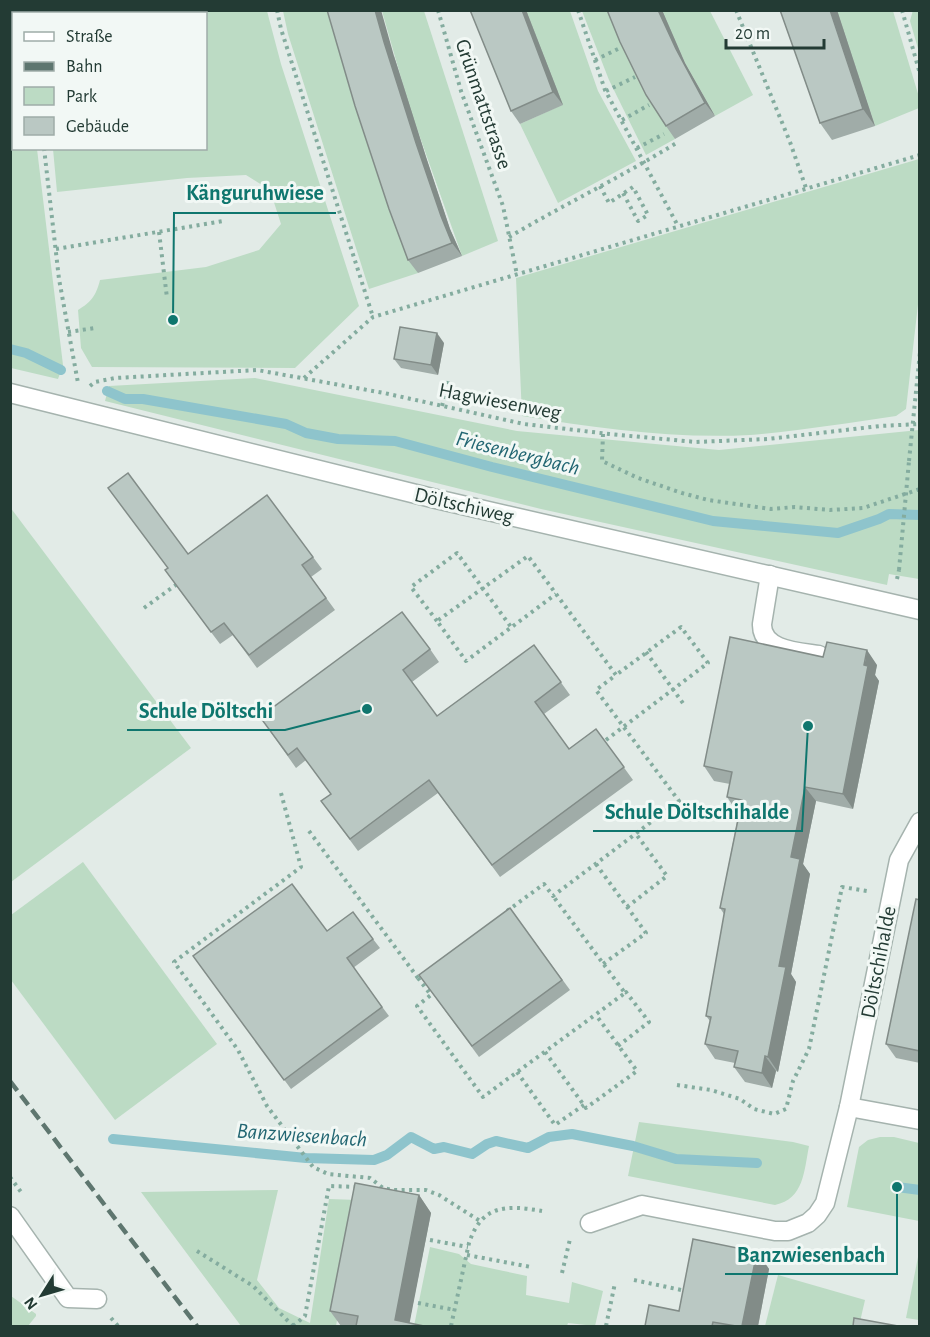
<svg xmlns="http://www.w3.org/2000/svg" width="930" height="1337" viewBox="0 0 930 1337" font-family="'Alegreya Sans',sans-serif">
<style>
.green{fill:#bcdbc4}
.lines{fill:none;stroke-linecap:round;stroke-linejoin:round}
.stream{stroke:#8ec4cc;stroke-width:10}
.minor-casing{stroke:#a5b3ae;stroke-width:21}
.path{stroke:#84ac9f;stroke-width:4;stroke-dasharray:3 4.5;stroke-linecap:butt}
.minor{stroke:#fff;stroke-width:18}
.rail{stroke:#5e766f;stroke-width:4.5;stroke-dasharray:12 6;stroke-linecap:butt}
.path-bridge{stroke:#84ac9f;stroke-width:4;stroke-dasharray:3 4.5;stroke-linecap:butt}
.wall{fill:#a0aca8}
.shaded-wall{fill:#828c88}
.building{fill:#bac8c3;stroke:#828c88;stroke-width:1.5}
.labels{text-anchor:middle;stroke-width:6;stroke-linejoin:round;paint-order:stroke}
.street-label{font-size:21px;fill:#233b34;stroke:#f2f8f5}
.water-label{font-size:22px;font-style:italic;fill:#226672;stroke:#f2f8f5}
.leader{fill:none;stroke:#0f766e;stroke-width:2}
.callout-dot{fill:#0f766e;stroke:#f2f8f5;stroke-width:2}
.callout-label{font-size:22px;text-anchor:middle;font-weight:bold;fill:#0f766e;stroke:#f2f8f5;stroke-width:6;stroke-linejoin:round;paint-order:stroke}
</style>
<rect width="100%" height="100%" fill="#e2ebe7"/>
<g class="green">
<path d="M913,10L919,11V52L910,21Z"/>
<path d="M10,11H21V13L14,14V148L37,149L63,365L58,379L11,368Z"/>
<path d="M37,11H267L281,64L359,306L295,368L92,367L81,348L78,310C91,302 96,296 100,280L206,267L259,250L281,224L270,190L246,175L187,178L57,192L53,149L206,148V14H38Z"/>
<path d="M283,11H332L390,196L418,273L369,289L288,34Z"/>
<path d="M382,11H424L498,241L462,256L409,106Z"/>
<path d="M526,11H570L598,91L636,161L558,203L520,124L562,105Z"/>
<path d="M582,11H611L675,139L646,155L609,80Z"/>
<path d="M662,11H710L753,95L715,116L685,63Z"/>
<path d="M837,11H893L919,97V108L875,126Z"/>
<path d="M919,159L920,287L906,409L896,416C847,423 799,431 750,435C674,439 596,428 522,416L516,278Z"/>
<path d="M255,378L517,431L719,450L919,430V579L889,574L887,585L541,509L105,401L109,386Z"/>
<path d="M10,507L191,748L11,882H10Z"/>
<path d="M83,862L217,1044L115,1120L11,980V915Z"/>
<path d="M639,1122L793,1142L809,1146C804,1171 804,1199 775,1205L628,1176Z"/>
<path d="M880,1137H894L919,1143V1221L847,1207L859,1147L868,1140Z"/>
<path d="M278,1190L257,1280L279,1308L310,1323L329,1199L358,1200L336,1326H241L141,1192Z"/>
<path d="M430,1247L459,1254L471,1264L527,1276L526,1295L569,1303L572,1282L603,1291L595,1326L568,1323L567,1326H414Z"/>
<path d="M919,1252L920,1320H919L906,1318Z"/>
<path d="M778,1275L865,1300L859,1326H765Z"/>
<path d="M11,1296L36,1314V1316L28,1326H11Z"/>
</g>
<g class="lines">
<g class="stream">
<path d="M10,349L26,353L61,370"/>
<path d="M107,391L125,399H143L286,424L306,433L338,439L395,441L492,467L713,521L838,533L879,519L889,514L920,515"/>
<path d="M113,1139L306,1158L374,1160L387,1155L411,1137L434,1149L444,1147L472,1154L487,1144L496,1141L528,1148L549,1137L572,1134L633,1146L676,1159L757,1163"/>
<path d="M897,1187L920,1190"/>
</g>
<defs>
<g id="minor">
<path d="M10,393L436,499L920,610"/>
<path d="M770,575L762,624C761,651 800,652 819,655"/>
<path d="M849,1107L920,1120"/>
<path d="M10,1216L68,1298L97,1299"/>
<path d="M590,1223L642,1205L775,1231H788L808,1223L817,1215L825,1203L849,1107L899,860L920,822"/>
</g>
</defs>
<use href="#minor" class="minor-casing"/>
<g class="path">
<path d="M28,10L29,14"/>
<path d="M277,10L281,29L373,317"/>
<path d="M438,10L461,91L503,206L517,275"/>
<path d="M578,10L605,90L678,226"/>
<path d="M736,10L790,142L806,188"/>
<path d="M902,10L920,74"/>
<path d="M595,60L622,47"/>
<path d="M606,91L635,77"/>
<path d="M622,120L649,105"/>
<path d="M44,148L59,279L78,383"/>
<path d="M637,148L664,134"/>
<path d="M600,186L609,203L633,187L648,215L638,221L623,193"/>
<path d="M159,232L167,298"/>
<path d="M509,237C565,204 623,176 678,142"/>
<path d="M56,249L223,221"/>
<path d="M68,332L95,328"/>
<path d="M304,378L373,317L920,155"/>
<path d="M90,386L95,382L115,378L257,370L384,393L524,424L609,434L696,442L768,439L880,426L920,424"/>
<path d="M442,406L449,380"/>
<path d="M603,434L602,461L638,478L682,493L708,500L771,509L795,507L830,510L863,508L920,489"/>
<path d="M909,461L920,352"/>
<path d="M897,579L899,570"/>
<path d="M144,608L180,582"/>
<path d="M437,621L411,587L457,553L511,627"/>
<path d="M646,652L685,706"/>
<path d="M606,740L708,663L681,627L616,675"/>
<path d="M281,793L301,867L174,962L238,1050L267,1106L313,1167L328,1174L370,1178L383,1188L393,1190H426L439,1195L480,1221"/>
<path d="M309,831L418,978L422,975"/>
<path d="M596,864L646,933L603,964"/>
<path d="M627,907L667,876L636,834"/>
<path d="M507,911L544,884L553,896L679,801L596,690L616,675L528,556L437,621L466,661L556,594"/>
<path d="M418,978L431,995L417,1006L483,1097L625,993L553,896"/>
<path d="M618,1046L649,1022L626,992L625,993"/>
<path d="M545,1052L586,1108L637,1071L596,1015"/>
<path d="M517,1072L555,1125L584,1105"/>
<path d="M677,1085L711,1090L740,1099L754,1109L774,1114L786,1109L793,1081L809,1049L842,887L867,891"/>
<path d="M10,1177L21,1192"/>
<path d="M430,1240L468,1247"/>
<path d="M197,1251L253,1286L293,1326"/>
<path d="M467,1255L531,1267"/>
<path d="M562,1273L570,1239"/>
<path d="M634,1280L686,1291"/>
<path d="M418,1303L455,1310"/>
<path d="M111,1318L118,1326"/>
<path d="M293,1326L305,1316L329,1186L358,1187"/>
<path d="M451,1326L469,1243C482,1204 507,1205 542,1211"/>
<path d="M606,1326L615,1283"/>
</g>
<use href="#minor" class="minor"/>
<path class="rail" d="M10,1081L197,1326"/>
<path class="path-bridge" d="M899,570L909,461"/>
</g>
<g class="wall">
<path d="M526,10L563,105L520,124L511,111Z"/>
<path d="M607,10H662L685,63L715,116L675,139L666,126Z"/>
<path d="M780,10H837L875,126L832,140L820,123Z"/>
<path d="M394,56L426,157L450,229L462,256L418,273L408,260Z"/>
<path d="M444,343L438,375L401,368L394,359Z"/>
<path d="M188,554L313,557L322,569L311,577L335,610L257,668L233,635L220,644L174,583Z"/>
<path d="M534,645L570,695L544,714L569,749L596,729L633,780L500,877L438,793L358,851L321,801L331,794L306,760L296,768L260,717L430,649L439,662L412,682L437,716Z"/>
<path d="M823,657L877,665L875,675L879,681L853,809L816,801L803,864L810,874L791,974L796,982L778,1072L776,1071L772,1088L745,1082L734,1067L735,1063L715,1059L705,1044L710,1021L706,1016L724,914L720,908L739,812H737L727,797L730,784L714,781L704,766Z"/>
<path d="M920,900V1063L896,1058L886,1044Z"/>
<path d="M510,908L570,990L479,1057L419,975Z"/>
<path d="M327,931L373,939L380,948L353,968L389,1016L291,1089L193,956Z"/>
<path d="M419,1195L431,1213L409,1323L424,1326H341L330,1311Z"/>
<path d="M757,1252L769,1269L758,1326H645L679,1311Z"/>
</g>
<g class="shaded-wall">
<path d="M375,10H381L394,56L426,157L450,229L462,256L452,243L441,216L416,143L384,42Z"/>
<path d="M522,10H526L563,105L553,92Z"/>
<path d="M658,10H662L685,63L715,116L705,103L676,49Z"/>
<path d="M830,10H837L875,126L863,109Z"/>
<path d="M437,333L444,343L438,375L431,365Z"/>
<path d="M867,650L877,665L875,675L879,681L853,809L843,794Z"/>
<path d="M805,787L816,801L803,864L810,874L791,974L796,982L778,1072L768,1057L791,857Z"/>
<path d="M765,1056L776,1071L772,1088L762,1073Z"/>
<path d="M419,1195L431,1213L409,1326L395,1320Z"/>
<path d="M757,1252L769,1269L758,1326H742Z"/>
</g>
<g class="building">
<path d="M327,10H375L384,42L416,143L441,216L452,243L408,260L389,209L355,106Z"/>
<path d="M470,10H522L553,92L511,111Z"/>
<path d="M607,10H658L676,49L705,103L666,126L646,95L620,42Z"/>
<path d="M780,10H830L863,109L820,123Z"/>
<path d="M400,327L437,333L431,365L394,359Z"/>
<path d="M128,473L188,554L267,495L313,557L302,565L326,598L249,655L224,623L211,632L165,570L168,568L108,488Z"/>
<path d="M402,612L430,649L403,670L437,716L534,645L561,682L535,702L569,749L596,729L624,767L492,865L429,780L350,839L321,801L331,794L297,748L288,755L260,717Z"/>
<path d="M730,637L823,657L827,642L867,650L864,665L868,666L843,794L805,787L791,857L800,859L779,966L786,967L768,1057L765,1056L762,1073L734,1067L738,1051L705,1044L711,1017L706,1016L725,909L720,908L742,800L727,797L732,772L704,766Z"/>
<path d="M292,884L327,931L353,912L373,939L347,958L382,1007L284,1080L193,956Z"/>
<path d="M916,899L920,900V1051L886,1044Z"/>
<path d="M510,908L562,980L472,1046L419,975Z"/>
<path d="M355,1183L419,1195L395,1320L424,1326H356L358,1316L330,1311Z"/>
<path d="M693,1239L757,1252L742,1326H736L713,1322L712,1326H645L649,1305L679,1311Z"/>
<path d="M854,1318L898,1326H853Z"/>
</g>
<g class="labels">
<g class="street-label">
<text transform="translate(484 104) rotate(71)" y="7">Grünmattstrasse</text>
<text transform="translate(500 401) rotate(11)" y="7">Hagwiesenweg</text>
<text transform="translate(464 505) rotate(13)" y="7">Döltschiweg</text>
<text transform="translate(878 962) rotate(-79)" y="7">Döltschihalde</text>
</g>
<g class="water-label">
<text transform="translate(518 452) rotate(14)" y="8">Friesenbergbach</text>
<text transform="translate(302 1134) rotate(4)" y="8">Banzwiesenbach</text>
</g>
</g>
<path class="leader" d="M173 320L174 213H336M367 709L285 730H127M808 726L802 831H593M897 1187L897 1274H725"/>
<g class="callout-dot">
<circle cx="173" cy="320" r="6"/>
<circle cx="367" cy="709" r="6"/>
<circle cx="808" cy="726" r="6"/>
<circle cx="897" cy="1187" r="6"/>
</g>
<g class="callout-label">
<text x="255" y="200">Känguruhwiese</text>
<text x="206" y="718">Schule Döltschi</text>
<text x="697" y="819">Schule Döltschihalde</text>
<text x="811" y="1262">Banzwiesenbach</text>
</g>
<rect width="930" height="1337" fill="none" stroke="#233b34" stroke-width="24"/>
<rect x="12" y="12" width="195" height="138" fill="#f2f8f5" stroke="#9faca8" stroke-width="1.5"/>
<rect x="24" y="32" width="30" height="9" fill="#ffffff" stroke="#9faca8" stroke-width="1.5"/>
<text x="66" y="42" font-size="18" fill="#233b34">Straße</text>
<rect x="24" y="62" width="30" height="9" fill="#5e766f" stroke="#9faca8" stroke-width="1.5"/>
<text x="66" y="72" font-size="18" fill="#233b34">Bahn</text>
<rect x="24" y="87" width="30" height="18" fill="#bcdbc4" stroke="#9faca8" stroke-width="1.5"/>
<text x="66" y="102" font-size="18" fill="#233b34">Park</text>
<rect x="24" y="117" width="30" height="18" fill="#bac8c3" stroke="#9faca8" stroke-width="1.5"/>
<text x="66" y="132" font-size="18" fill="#233b34">Gebäude</text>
<g transform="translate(42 1295) rotate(233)" stroke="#f2f8f5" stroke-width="4.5" paint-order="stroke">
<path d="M0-4.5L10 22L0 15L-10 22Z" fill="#233b34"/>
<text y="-9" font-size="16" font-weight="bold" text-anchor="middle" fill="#233b34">N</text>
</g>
<path d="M726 39v9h98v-9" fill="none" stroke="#233b34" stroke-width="3"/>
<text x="735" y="39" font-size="18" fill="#233b34" stroke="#f2f8f5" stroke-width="4.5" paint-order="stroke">20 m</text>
</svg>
